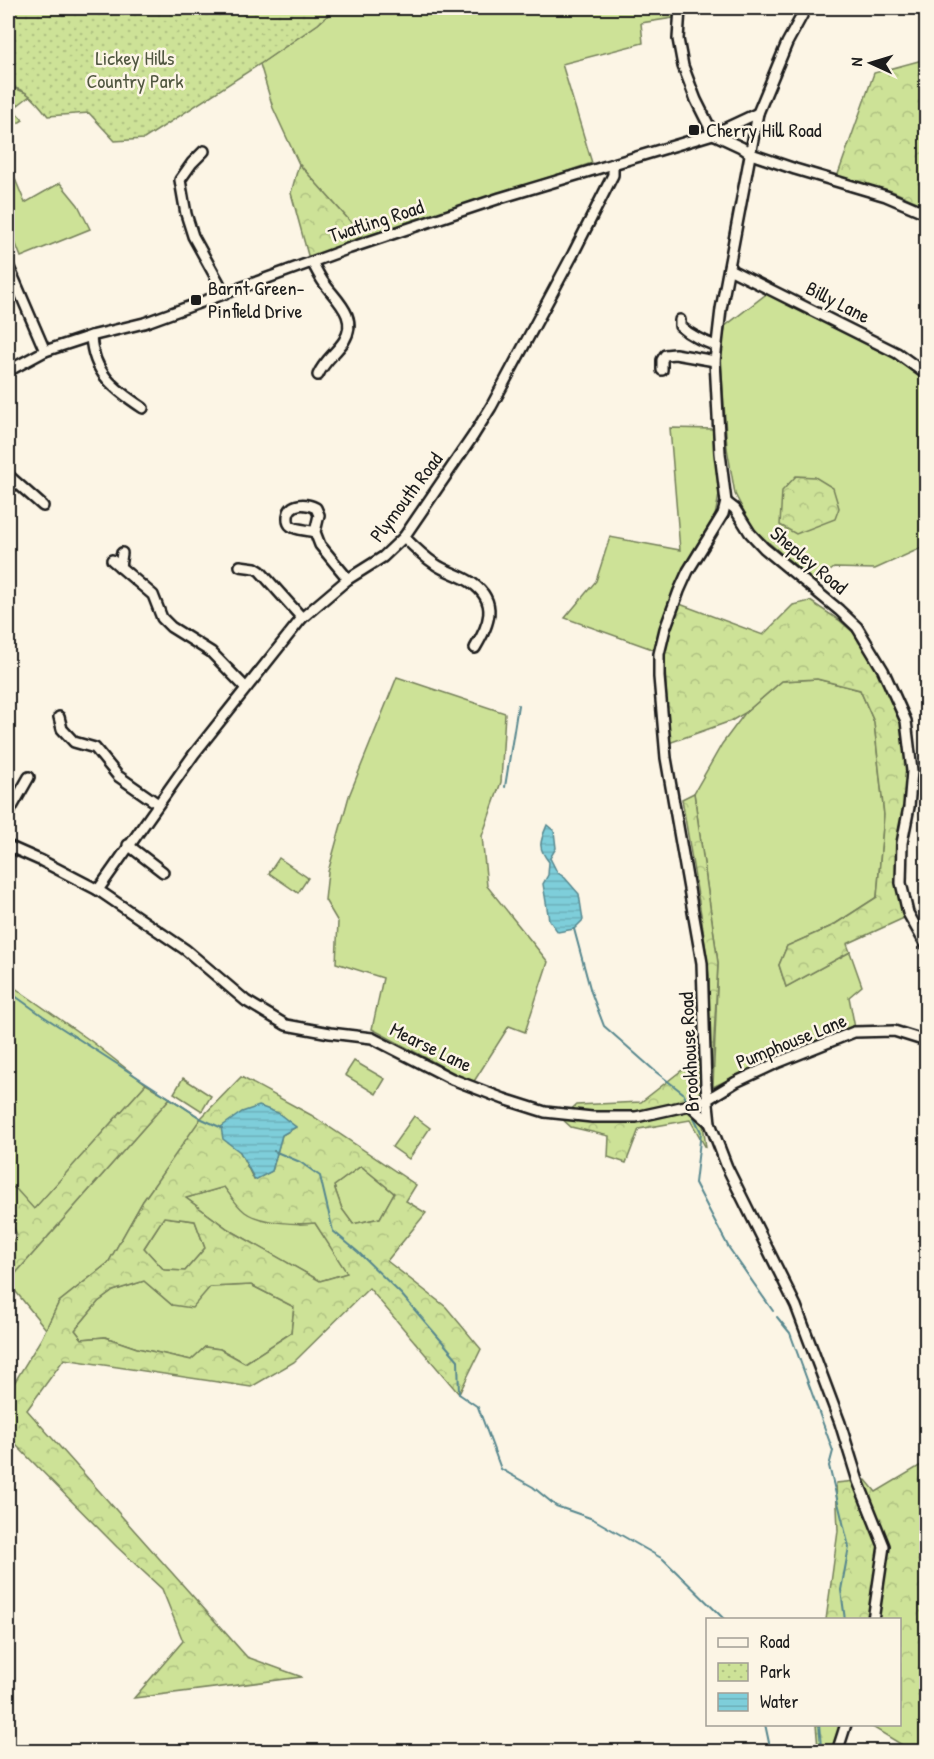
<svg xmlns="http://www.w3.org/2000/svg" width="934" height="1759" viewBox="0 0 934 1759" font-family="'Patrick Hand',sans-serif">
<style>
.grass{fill:#cde297;stroke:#747f5a;stroke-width:1.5}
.forest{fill:url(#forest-crowns);stroke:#747f5a;stroke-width:1.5;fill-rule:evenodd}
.park{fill:url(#park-dots);stroke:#747f5a;stroke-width:1.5}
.water{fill:url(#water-rules);stroke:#57878e;stroke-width:1.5}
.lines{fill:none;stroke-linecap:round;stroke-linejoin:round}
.stream{stroke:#57878e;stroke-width:2}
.minor-casing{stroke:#1c1c1c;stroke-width:14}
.minor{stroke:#fcf5e5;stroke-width:9}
.poi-dot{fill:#1c1c1c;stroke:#fcf5e5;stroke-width:2}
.labels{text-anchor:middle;stroke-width:5;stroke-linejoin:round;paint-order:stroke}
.park-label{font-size:20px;fill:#515741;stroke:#fcf5e5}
.poi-label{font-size:20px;fill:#1c1c1c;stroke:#fcf5e5;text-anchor:start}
.street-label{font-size:20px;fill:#1c1c1c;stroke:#fcf5e5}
</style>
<defs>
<pattern id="forest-crowns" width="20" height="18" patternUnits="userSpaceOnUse" patternTransform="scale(1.5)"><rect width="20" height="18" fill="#cde297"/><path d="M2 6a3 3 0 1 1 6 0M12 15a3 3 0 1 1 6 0" fill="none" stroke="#afc182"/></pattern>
<pattern id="park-dots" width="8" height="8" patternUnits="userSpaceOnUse" patternTransform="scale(1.5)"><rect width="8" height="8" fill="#cde297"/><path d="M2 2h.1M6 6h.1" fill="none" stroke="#afc182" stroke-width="1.8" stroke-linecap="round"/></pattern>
<pattern id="water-rules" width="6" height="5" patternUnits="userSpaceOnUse" patternTransform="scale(1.5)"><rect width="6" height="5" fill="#7eceda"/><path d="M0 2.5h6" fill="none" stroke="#6cb0ba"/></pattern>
</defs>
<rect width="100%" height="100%" fill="#fcf5e5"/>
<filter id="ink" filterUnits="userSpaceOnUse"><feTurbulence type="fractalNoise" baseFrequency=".0167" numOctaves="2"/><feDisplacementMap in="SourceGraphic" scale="12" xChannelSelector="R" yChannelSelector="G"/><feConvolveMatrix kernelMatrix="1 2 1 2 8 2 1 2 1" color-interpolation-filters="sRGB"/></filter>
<g filter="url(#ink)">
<g class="grass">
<path d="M336,8H673V18L641,23L643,43L562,64L592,163L365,238L299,164L273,108L260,64L318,24Z"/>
<path d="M8,87H12L31,95L13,109L23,120L8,129Z"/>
<path d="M8,162L25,203L60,183L78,205L90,229L21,257L8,224Z"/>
<path d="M769,292L911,367L926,381V546L875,569L834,568L815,582L753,529L735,494L727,448L721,362L724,327Z"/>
<path d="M670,428L715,429L719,495L715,516L693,551L675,589L655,650L565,618L596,581L610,537L680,550Z"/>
<path d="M397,677L505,713L501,782L482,836L487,886L548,962L525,1032L509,1026L473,1083L372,1029L383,978L336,963L338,922L325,900L328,872L349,796Z"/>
<path d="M817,679L860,690L874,722L884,815L877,897L832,926L787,946L779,965L786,987L850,952L862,986L849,997L855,1028C806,1044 759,1064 713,1087L718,963L694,793L722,744L745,713L782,681Z"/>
<path d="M279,858L308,878L298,893L269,873Z"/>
<path d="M8,983L91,1041L146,1084L29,1215L8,1189Z"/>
<path d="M354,1061L385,1079L376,1094L345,1075Z"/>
<path d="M183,1078L211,1096L202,1111L174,1093Z"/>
<path d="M170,1098L202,1119L143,1201L108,1263L59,1302L46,1329L8,1282Z"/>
<path d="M414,1116L430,1128L409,1159L392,1147Z"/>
<path d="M361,1166L394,1193L380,1218L353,1224L342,1209L334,1186Z"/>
<path d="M224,1187L300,1224L315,1223L348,1273L320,1281L228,1229L186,1198Z"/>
<path d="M164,1217L195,1221L205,1248L185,1271L164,1270L144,1248Z"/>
<path d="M144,1281L172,1305L210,1287L251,1285L294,1307L291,1333L245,1363L220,1349L205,1347L191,1360L137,1348L105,1337L82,1339L75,1330L98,1302L113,1291Z"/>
</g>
<g class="forest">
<path d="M926,59V206L892,191L837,177L874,73Z"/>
<path d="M299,164L365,238L309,259L291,193Z"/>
<path d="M796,476L815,477L833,488L839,508L835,519L796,534L780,525L782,491Z"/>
<path d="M810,601L839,620L863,641L892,698L904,727L910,771L896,873L904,918L847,944L850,952L786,987L779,965L787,946L832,926L877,897L884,815L874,722L860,690L817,679L782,681L745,713L731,721L669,743L664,648L677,603L763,635L793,605Z"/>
<path d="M694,793L718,963L712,1074L709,1023V975L701,914L682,799Z"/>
<path d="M700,1056V1093L690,1101L691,1107L703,1123L706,1148L690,1120L639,1129L626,1163L608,1157L609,1136L571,1127L561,1118L576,1105L641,1102Z"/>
<path d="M241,1077L311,1115L416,1185L406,1201L426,1213L387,1261L446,1307L481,1349L459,1394L369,1288L294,1362L251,1387L64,1359L27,1410L247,1657L302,1677L134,1698L183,1641L162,1589L117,1547L9,1438L8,1393L41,1339L59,1302L108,1263L143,1201L201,1118ZM296,1127L282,1135L272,1171L254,1180L240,1152ZM361,1166L394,1193L380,1218L353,1224L342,1209L334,1186ZM224,1187C230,1195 237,1206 245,1212C260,1223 297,1225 315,1223L347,1273L320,1281L228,1229L186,1198ZM164,1217L195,1221L205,1248L185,1271L164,1270L144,1248ZM144,1281L172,1305L192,1308L210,1287L251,1285L294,1307L291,1333L245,1363L220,1349L205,1347L191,1360L137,1348L105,1337L82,1339L75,1330L98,1302L113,1291Z"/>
<path d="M146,1084L170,1098L8,1282V1248L17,1235L8,1215V1184L17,1190L34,1209Z"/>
<path d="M926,1462V1751H912L869,1725L900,1724V1620H826L838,1531L836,1483L866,1480L876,1492Z"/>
<path d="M816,1725H846L837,1751L815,1752L818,1748Z"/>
</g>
<path class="park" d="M8,8H336L318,24L260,64L144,139L115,141L89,113L48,116C37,102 27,88 8,87Z"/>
<g class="water">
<path d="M547,825L554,831L556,848L550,858L557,872L565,878L579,894L583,920L574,929L558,932L549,920L543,884L548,875L549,862C537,847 540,842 547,825Z"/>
<path d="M259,1106L278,1113L296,1127L282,1135L272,1171L255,1180L240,1152L223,1139L221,1127L242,1112Z"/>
</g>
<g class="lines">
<g class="stream">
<path d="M505,787L518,705"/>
<path d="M574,929L591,992L604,1026L656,1072L683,1093L687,1101"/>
<path d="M8,991L43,1016L202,1119L222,1128"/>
<path d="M691,1111L701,1132L695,1183L729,1248L773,1311"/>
<path d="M274,1151L300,1162L320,1176L333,1231L358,1252L401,1294L458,1360L459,1394L478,1407L501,1469L533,1487L556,1506L593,1519L663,1559L725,1620"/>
<path d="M777,1317L790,1333L833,1451L829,1466L849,1547L841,1590L845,1620"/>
<path d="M765,1724L771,1752"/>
<path d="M819,1724L821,1747L820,1752"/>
</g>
<defs>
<g id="minor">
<path d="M680,8L678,39L683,66L696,100L713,134L741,147L751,154L795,169L886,196L926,213"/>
<path d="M806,8L787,43L758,113L721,309L715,361L720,453L726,502L723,514L688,571L679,591L665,629L659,654V677L666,758L702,963L706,1085L710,1123L727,1167L796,1306L840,1423L858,1481L884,1546L873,1620"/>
<path d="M204,151L192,163L180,180L186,214L193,236L225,294"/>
<path d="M312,262C316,269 319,276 324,283C336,300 359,317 344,341C336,353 324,361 318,375"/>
<path d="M8,265L45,351"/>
<path d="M729,269L897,353L926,374"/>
<path d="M680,320V326C691,336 703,341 716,346"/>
<path d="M91,336C93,373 114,389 143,408"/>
<path d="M662,370V360L665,355L675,354L715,361"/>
<path d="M8,371L45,351L91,336L144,323L350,248L500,198L713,134L758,113"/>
<path d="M8,475L43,506"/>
<path d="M726,502L735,509L750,533L764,548L839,610L857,627L883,670L906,721L912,771L909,807L902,843L901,883L908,913L926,945"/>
<path d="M315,532L319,515L316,508C306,503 290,502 288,516C288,520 287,523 291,526C296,530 309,530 315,532L320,545L348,579"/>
<path d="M404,537C414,547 423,556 435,564C446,572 461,575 472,583C499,602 489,625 475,648"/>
<path d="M112,560L153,595L162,618L171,627L211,652L246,688"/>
<path d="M240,566L255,568L260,571L302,618"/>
<path d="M120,567L122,553"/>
<path d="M59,717L62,729L74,742L95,748L118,776L158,804"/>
<path d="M8,814L29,777"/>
<path d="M128,845L163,872"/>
<path d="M8,846L42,861L98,890L186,950L246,1001L286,1025L330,1033L372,1038L452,1079L504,1099L545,1112L592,1117H636L690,1105L708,1099L736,1082L779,1062L854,1032L894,1031L926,1041"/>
<path d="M98,890L194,754L302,618L348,579L383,557L404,537L473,436L491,407L573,254L613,175V164"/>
<path d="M690,1105L710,1123"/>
<path d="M837,1752L846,1724"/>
</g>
</defs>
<use href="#minor" class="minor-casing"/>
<use href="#minor" class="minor"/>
</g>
</g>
<g class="poi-dot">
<rect x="688" y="124" width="12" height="12" rx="3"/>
<rect x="190" y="294" width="12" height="12" rx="3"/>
</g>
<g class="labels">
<g class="park-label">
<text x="135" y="65">Lickey Hills<tspan x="135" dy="23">Country Park</tspan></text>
</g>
<g class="poi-label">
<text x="706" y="137">Cherry Hill Road</text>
<text x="208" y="295">Barnt Green-<tspan x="208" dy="23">Pinfield Drive</tspan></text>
</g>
<g class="street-label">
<text transform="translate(376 221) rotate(-18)" y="7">Twatling Road</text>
<text transform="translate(838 302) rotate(27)" y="7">Billy Lane</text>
<text transform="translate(406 497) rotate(-53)" y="7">Plymouth Road</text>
<text transform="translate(809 560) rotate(40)" y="7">Shepley Road</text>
<text transform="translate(791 1041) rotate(-22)" y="7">Pumphouse Lane</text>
<text transform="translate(431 1047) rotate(26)" y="7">Mearse Lane</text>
<text transform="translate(689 1052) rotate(-93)" y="7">Brookhouse Road</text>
</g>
</g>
<rect width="934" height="1759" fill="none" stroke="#fcf5e5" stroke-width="30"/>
<rect x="15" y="15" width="904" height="1729" fill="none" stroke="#1c1c1c" stroke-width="2" filter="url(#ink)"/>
<rect x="706" y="1618" width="195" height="108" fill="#fcf5e5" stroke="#a29e95" stroke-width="1.5"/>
<rect x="718" y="1638" width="30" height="9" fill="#fcf5e5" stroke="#a29e95" stroke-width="1.5"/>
<text x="760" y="1648" font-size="18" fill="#1c1c1c">Road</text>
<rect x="718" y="1663" width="30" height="18" fill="url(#park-dots)" stroke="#a29e95" stroke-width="1.5"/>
<text x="760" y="1678" font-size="18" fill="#1c1c1c">Park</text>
<rect x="718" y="1693" width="30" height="18" fill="url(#water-rules)" stroke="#a29e95" stroke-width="1.5"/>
<text x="760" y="1708" font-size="18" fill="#1c1c1c">Water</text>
<g transform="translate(871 63) rotate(274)" stroke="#fcf5e5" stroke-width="4.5" paint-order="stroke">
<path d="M0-4.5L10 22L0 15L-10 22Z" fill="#1c1c1c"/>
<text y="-9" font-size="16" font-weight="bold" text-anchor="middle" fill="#1c1c1c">N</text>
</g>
</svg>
